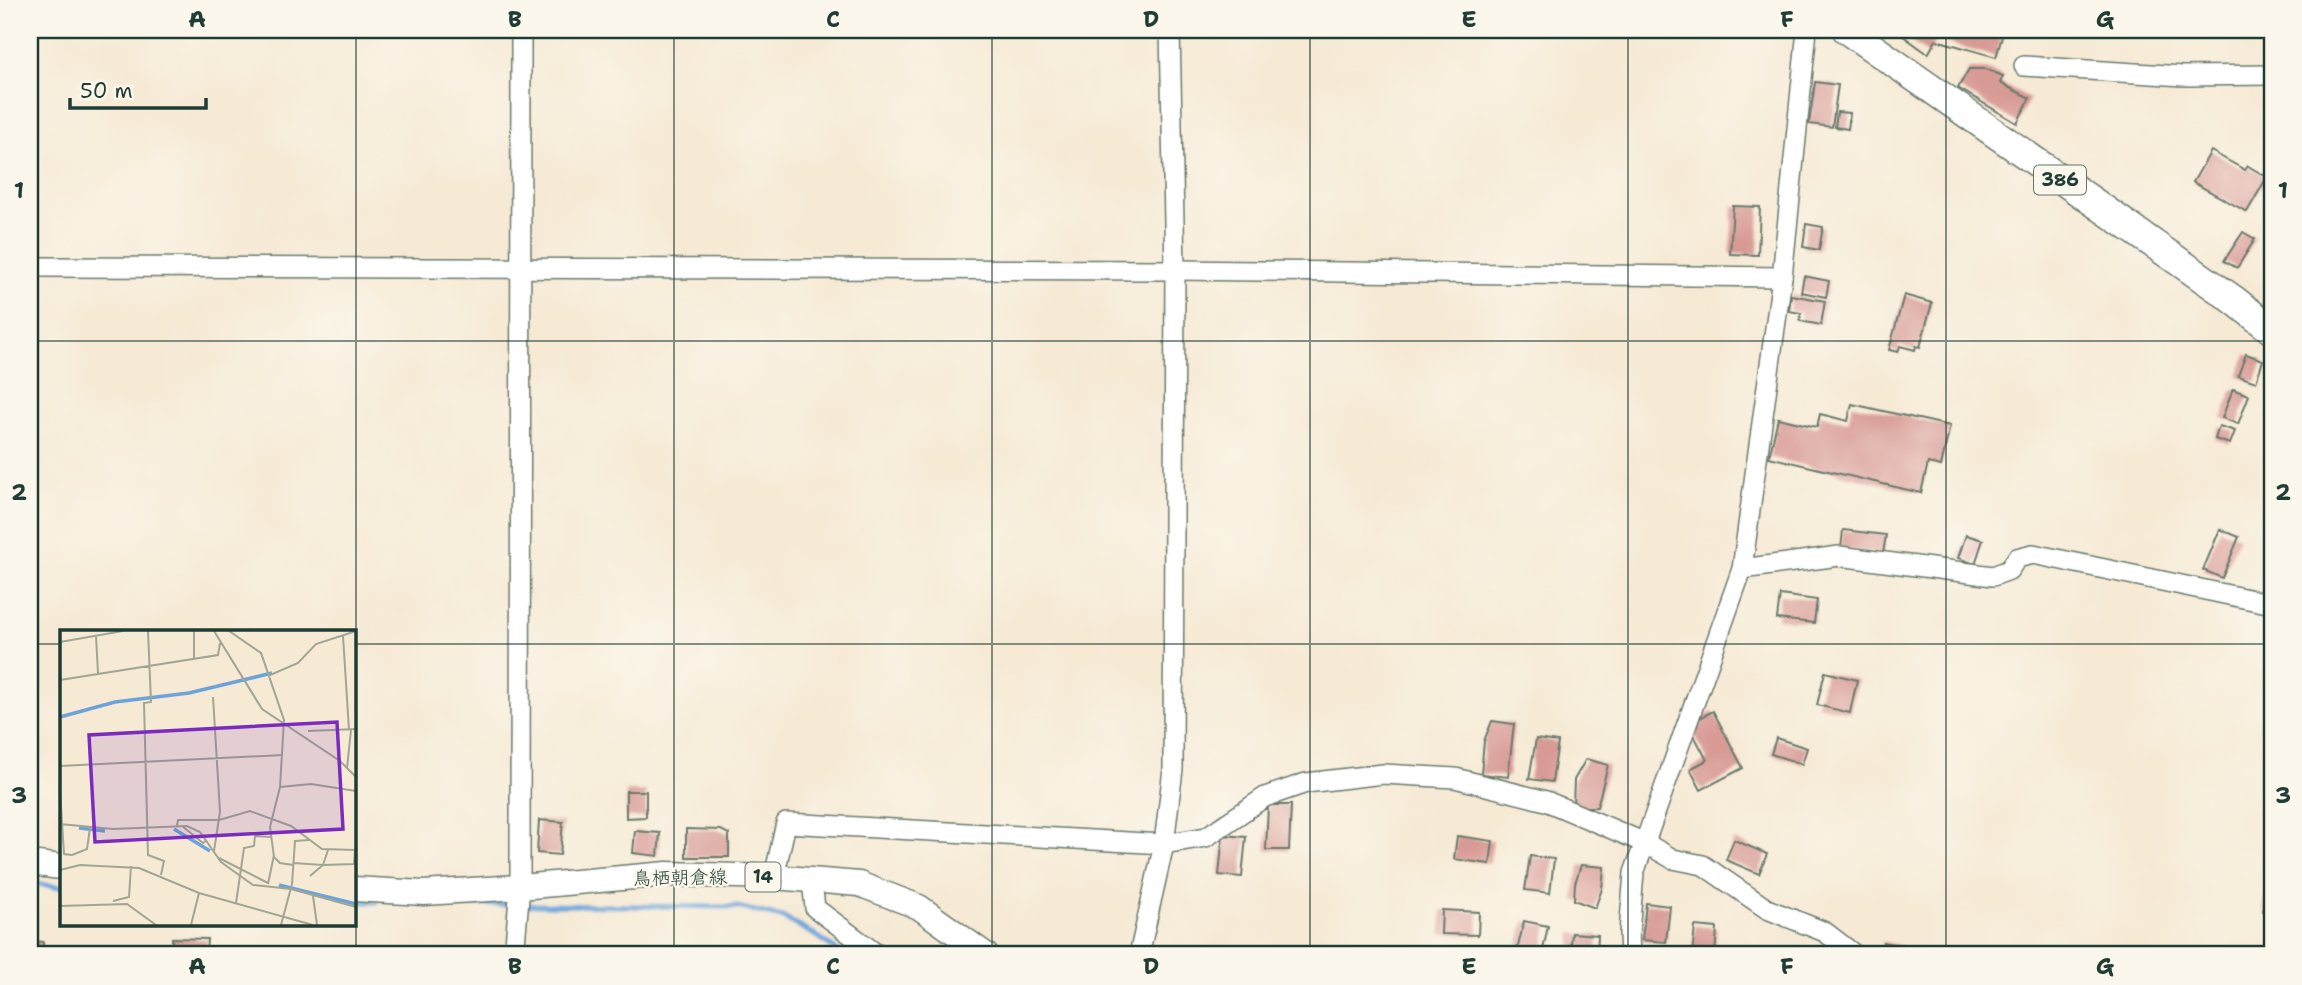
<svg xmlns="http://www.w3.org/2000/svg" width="2302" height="985" viewBox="0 0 2302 985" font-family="'Shantell Sans','Klee One',sans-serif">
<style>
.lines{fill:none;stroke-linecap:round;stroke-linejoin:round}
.stream{stroke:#6ca4da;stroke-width:5}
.building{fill:#d89a95}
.minor-casing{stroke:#6a7a6c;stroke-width:22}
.major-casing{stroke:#6a7a6c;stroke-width:27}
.highway-casing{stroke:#6a7a6c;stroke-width:31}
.minor{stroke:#fff;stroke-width:19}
.major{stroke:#fff;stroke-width:24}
.highway{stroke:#fff;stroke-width:28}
.grid{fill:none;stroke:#1f3d34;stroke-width:2;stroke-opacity:0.55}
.labels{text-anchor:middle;stroke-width:5;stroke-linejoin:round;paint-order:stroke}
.shield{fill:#fbf7ec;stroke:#61756b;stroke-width:2}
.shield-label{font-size:18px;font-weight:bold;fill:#1f3d34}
.street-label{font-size:19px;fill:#1f3d34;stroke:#fbf7ec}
.inset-river{fill:none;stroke:#6ca4da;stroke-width:3.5}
.inset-road{fill:none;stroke:#a0a595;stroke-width:2}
.view{fill:#7b2cbf;fill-opacity:0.15;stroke:#7b2cbf;stroke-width:3.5}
.inset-edge{fill:none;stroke:#1f3d34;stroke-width:3.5}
.neatline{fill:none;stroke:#1f3d34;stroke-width:2.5}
.grid-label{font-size:23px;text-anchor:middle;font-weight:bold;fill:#1f3d34}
</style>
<rect width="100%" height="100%" fill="#fbf7ec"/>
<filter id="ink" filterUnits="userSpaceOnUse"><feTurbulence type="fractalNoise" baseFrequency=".0143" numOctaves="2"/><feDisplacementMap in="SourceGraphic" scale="14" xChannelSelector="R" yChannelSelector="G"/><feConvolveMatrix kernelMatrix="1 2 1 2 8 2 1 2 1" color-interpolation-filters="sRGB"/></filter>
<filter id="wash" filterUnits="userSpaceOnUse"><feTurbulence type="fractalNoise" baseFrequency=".00686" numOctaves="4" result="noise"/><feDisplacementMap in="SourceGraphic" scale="28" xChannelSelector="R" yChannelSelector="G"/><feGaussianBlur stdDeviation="1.57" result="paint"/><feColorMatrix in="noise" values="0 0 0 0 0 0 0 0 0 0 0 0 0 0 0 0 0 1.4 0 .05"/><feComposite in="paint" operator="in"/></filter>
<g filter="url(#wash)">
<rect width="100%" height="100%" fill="#f6ead5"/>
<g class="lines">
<g class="stream">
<path d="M30,883L61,887"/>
<path d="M354,902H376"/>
<path d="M438,904L737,907L782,917L820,938L842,955"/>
</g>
</g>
<g id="blocks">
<g class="building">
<path d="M1895,30H2004L1996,57L1936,40L1928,54Z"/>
<path d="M1969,69H1986L2003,76L2000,83L2030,98L2017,123L1958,88Z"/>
<path d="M1815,82L1838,85L1832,127L1809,124Z"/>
<path d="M1837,112L1850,113L1848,129L1835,127Z"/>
<path d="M2211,151L2245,170L2248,166L2267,177L2247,212L2193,182Z"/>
<path d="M1733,206L1760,207L1758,255L1730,254Z"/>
<path d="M1806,224L1823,227L1819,250L1803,247Z"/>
<path d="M2243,232L2255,239L2237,268L2224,261Z"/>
<path d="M1804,276L1829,281L1826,297L1801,292Z"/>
<path d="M1791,295L1825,301L1821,325L1800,321L1801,313L1789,311Z"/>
<path d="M1904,295L1932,303L1920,347L1916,346L1915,350L1900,346L1898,352L1889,350Z"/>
<path d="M2246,354L2263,360L2256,382L2238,376Z"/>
<path d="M2233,389L2249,395L2238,424L2222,418Z"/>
<path d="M1852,404L1950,426L1941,466L1928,463L1921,493L1769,457L1778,418L1817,427L1820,414L1848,421Z"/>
<path d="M2219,426L2235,431L2230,444L2215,439Z"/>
<path d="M2220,529L2239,537L2222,578L2203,570Z"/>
<path d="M1843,530L1886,535L1883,554L1841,549Z"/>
<path d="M1966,535L1983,540L1975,564L1958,558Z"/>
<path d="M1780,595L1817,600L1814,623L1777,619Z"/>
<path d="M1825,672L1857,680L1850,713L1817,705Z"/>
<path d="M1713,711L1743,768L1701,790L1690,769L1707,760L1688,724Z"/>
<path d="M1492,721L1514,724L1508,777L1481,774L1484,741Z"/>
<path d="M1776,738L1807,748L1802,764L1771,754Z"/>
<path d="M1536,739L1558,742L1552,782L1529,779Z"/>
<path d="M1586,759L1608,765L1597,807H1573L1574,780Z"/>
<path d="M626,791H646V817L626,818Z"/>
<path d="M1268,805H1291L1289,850H1266Z"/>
<path d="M539,820L563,822L560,855L537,853Z"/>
<path d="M686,829L721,830L729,834V857H686Z"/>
<path d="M635,831L660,833L658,856L633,853Z"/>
<path d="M1223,835L1246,837L1242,877L1219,875Z"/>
<path d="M1457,836L1493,841L1490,864L1454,859Z"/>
<path d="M1734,840L1767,854L1759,874L1726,860Z"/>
<path d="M1530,856L1554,859L1550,893L1525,890Z"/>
<path d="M1581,865L1604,867L1602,889L1595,908L1574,900L1575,883Z"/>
<path d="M2267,887L2272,888V913L2263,911Z"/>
<path d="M1646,903L1670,906L1666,942L1642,940Z"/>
<path d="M1442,910L1479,912L1478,935L1441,934Z"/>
<path d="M1524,921L1548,926L1542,955L1517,951Z"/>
<path d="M1695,926L1717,928L1715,955H1692Z"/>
<path d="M1572,933L1598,935L1597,955H1570Z"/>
<path d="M172,938L207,939L206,955H172Z"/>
<path d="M30,941L43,942L42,955H30Z"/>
<path d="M1883,942L1902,946L1900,955H1880Z"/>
</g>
</g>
</g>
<g filter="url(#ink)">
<use href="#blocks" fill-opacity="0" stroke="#6a7a6c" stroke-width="2"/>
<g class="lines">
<defs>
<g id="minor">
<path d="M2024,66L2183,76L2272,75"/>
<path d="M30,267L1175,270L1782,277"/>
<path d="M1742,569L1839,556L1993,576L2009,570L2017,558L2033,554L2272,604"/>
<path d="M774,877L786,823L1164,844L1206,837L1265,797L1306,783L1383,774L1455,778L1546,801L1645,843L1673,859L1703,865L1767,909L1825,932L1855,955"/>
<path d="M812,881L815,908L878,955"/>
<path d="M514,955L520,887L521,30"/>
<path d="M1139,955L1164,844L1173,769L1175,270L1170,30"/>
<path d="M1630,955L1629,933L1634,873L1742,569L1782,277L1807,30"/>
</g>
<g id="major">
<path d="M30,863L61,867"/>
<path d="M354,889L424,893L520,887L667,874L774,877L859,884L919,907L986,955"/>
</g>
<path id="highway" d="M1847,30L2234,300L2272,330"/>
</defs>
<use href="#minor" class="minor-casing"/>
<use href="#major" class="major-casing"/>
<use href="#highway" class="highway-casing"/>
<use href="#minor" class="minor"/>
<use href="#major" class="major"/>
<use href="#highway" class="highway"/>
</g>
</g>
<path class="grid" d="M356,30V955M674,30V955M992,30V955M1310,30V955M1628,30V955M1946,30V955M30,341H2272M30,644H61M354,644H2272"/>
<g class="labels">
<g class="shield">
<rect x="2034" y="165.5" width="52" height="29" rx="5"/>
<rect x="745.5" y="862.5" width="35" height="29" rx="5"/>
</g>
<g class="shield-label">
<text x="2060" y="186">386</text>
<text x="763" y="883">14</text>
</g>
<g class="street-label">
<text transform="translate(680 877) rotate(-1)" y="7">鳥栖朝倉線</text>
</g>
</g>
<g transform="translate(60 630)">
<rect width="296" height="296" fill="#f6ead5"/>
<path class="inset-river" d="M0,87L55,72L129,63L212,43M19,198L45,201M114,199L150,221M219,255L296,274"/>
<path class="inset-road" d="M88,1L91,72L84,73L88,225L104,231L101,245M154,1L202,79L280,131L296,147M169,1L201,23L224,90L220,157L210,197L214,227L220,233L233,235M36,6L38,43M283,6L289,100M0,12L63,1M134,28V1M208,46L238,33L256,14L296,1M0,50L158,25L160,13M153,67L160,182L154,221M248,101L296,99M0,136L223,125M287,138L291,100M220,157L251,154L296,161M0,160L4,224L12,225M0,194L53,199L127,196L140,202L161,232L193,255L231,259L296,277M117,196L118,190H159L190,181L231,196L262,219L296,220M122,196L143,213L147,210M12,225L27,219L30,198M159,228L208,253M233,233L263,235L268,220M0,240L20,235L79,238L139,263L253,295M250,246L263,235L294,234L295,221M208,254L214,225M253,266L257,295M53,271L69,267L71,236M176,273L184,218L194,216L195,206L211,207M0,276L67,274L96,295M131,295L139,263M221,295L232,254L235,211L249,210"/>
<path class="view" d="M277,92L283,199L35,212L29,105Z"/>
<rect width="296" height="296" class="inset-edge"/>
</g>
<rect width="2302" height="985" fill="none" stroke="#fbf7ec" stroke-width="77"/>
<path d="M70 98v10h136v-10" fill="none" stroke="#1f3d34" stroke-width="3.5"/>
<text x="80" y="98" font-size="21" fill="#1f3d34" stroke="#fbf7ec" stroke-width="5" paint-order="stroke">50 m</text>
<rect x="38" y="38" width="2226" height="908" class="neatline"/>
<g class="grid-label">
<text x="197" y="27">A</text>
<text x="515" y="27">B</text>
<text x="833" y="27">C</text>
<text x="1151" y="27">D</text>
<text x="1469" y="27">E</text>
<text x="1787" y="27">F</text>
<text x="2105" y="27">G</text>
<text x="19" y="198">1</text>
<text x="2283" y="198">1</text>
<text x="19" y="500">2</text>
<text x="2283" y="500">2</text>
<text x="19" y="803">3</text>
<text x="2283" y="803">3</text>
<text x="197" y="974">A</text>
<text x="515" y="974">B</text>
<text x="833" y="974">C</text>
<text x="1151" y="974">D</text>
<text x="1469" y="974">E</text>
<text x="1787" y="974">F</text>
<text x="2105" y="974">G</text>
</g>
</svg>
